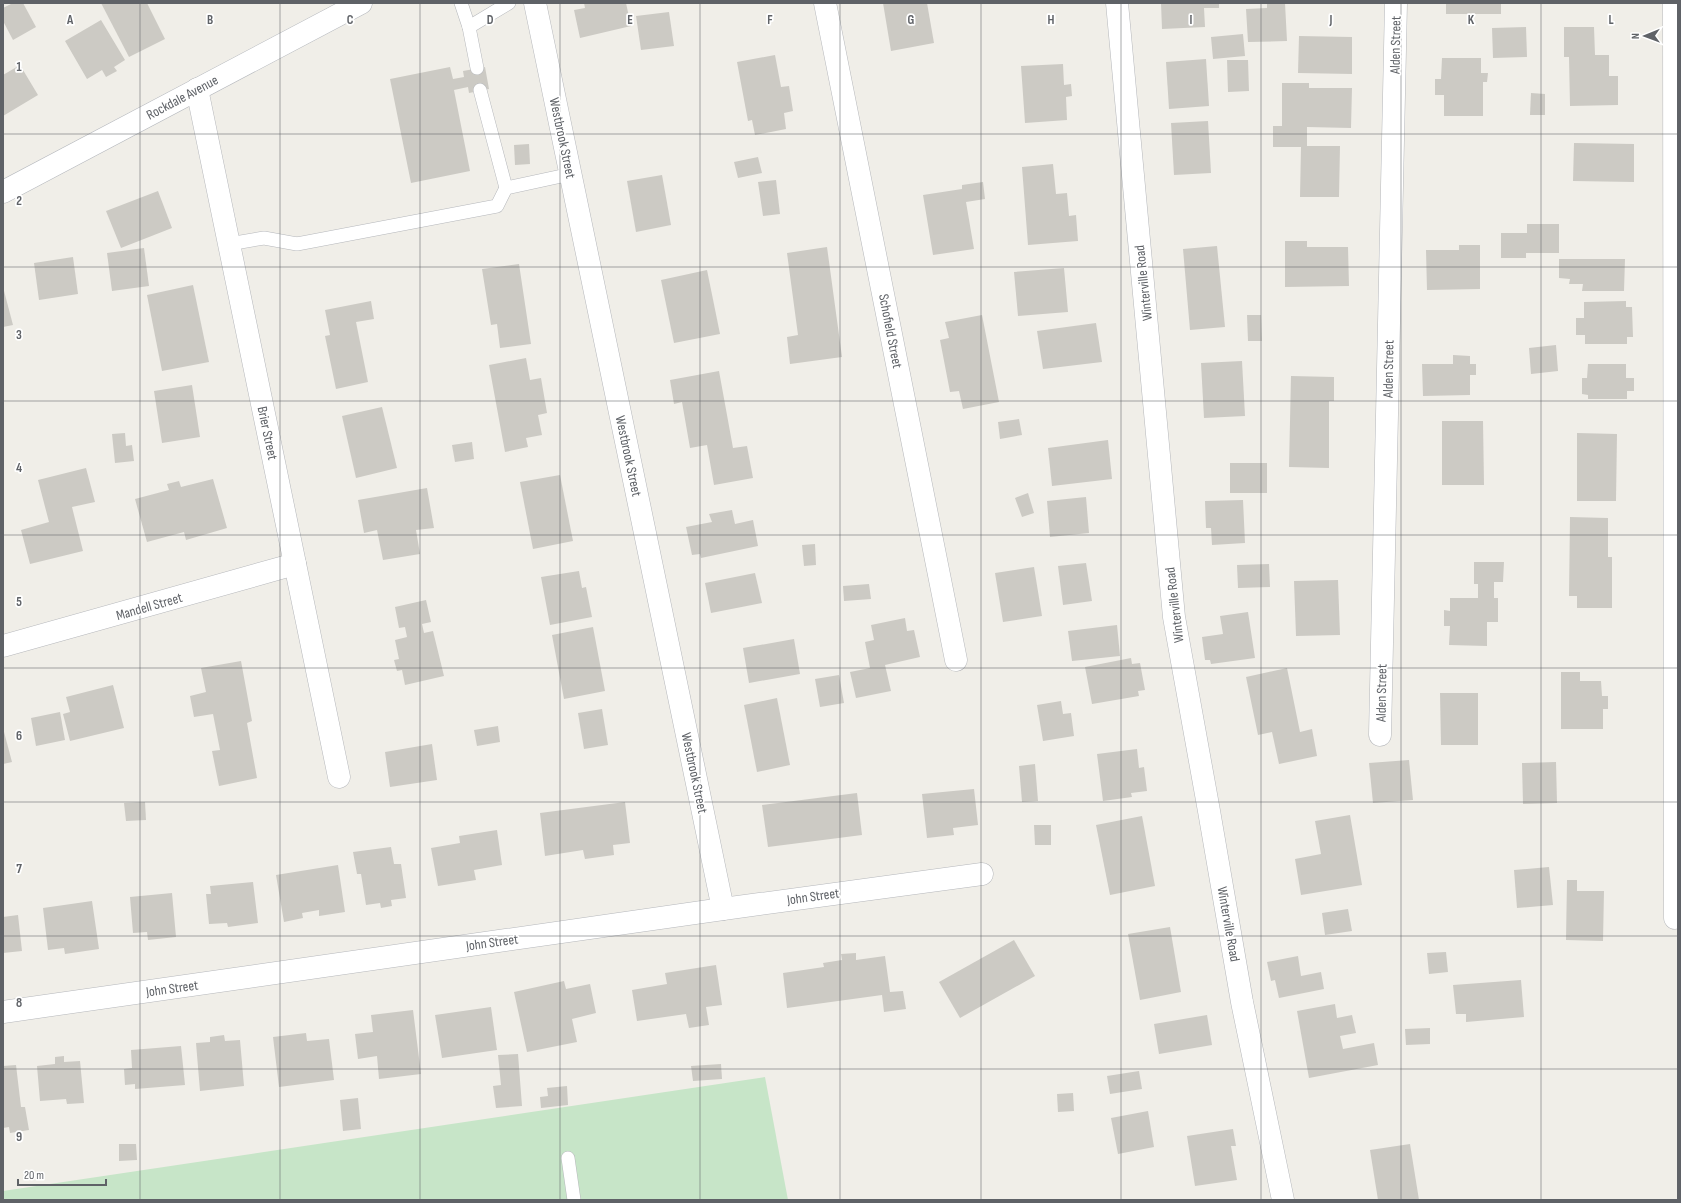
<svg xmlns="http://www.w3.org/2000/svg" width="1681" height="1203" viewBox="0 0 1681 1203" font-family="'Sofia Sans Condensed',sans-serif">
<style>
.green{fill:#c7e5c8}
.building{fill:#cccac4}
.lines{fill:none;stroke-linecap:round;stroke-linejoin:round}
.lane-casing{stroke:#b5b7bb;stroke-width:14}
.street-casing{stroke:#b5b7bb;stroke-width:23}
.secondary-casing{stroke:#b6b9be;stroke-width:23}
.lane{stroke:#fff;stroke-width:13}
.street{stroke:#fff;stroke-width:22}
.secondary{stroke:#fff;stroke-width:22}
.grid{fill:none;stroke:#5f6267;stroke-width:1;stroke-opacity:0.55}
.labels{text-anchor:middle;stroke-width:3.5;stroke-linejoin:round;paint-order:stroke}
.street-label{font-size:14px;fill:#5f6267;stroke:#fff}
.grid-label{font-size:13px;text-anchor:middle;font-weight:bold;fill:#5f6267;stroke:#fff;stroke-width:3.5;stroke-linejoin:round;paint-order:stroke}
</style>
<rect width="100%" height="100%" fill="#f0eee8"/>
<path class="green" d="M765,1077L788,1200H3V1191Z"/>
<g class="building">
<path d="M13,3H23L36,27L13,40L3,21V8Z"/>
<path d="M101,3H147L165,39L129,57Z"/>
<path d="M584,3H626L631,26L580,38L574,10L585,8Z"/>
<path d="M883,3H927L934,43L891,51Z"/>
<path d="M1161,3H1219V8H1204L1205,27L1162,29Z"/>
<path d="M1267,3H1285L1287,41L1248,42L1246,9L1267,8Z"/>
<rect x="1446" y="3" width="55" height="11"/>
<path d="M669,12L674,46L641,50L636,16Z"/>
<path d="M101,20L125,60L114,67L117,71L106,77L102,70L87,79L65,41Z"/>
<path d="M1526,27L1527,57L1493,58L1492,28Z"/>
<path d="M1564,27H1594L1595,55H1609V76H1618V105L1570,106L1569,57H1564Z"/>
<path d="M1243,34L1245,56L1213,59L1211,37Z"/>
<path d="M1299,36L1352,37V74L1298,73Z"/>
<path d="M775,55L781,87L789,86L793,111L784,113L786,129L755,135L752,120L748,121L737,62Z"/>
<path d="M1442,58H1481V73H1488L1487,82H1483V116H1444V95H1435V79H1441Z"/>
<path d="M1206,59L1209,106L1169,109L1166,62Z"/>
<path d="M1227,60H1248L1249,91L1228,92Z"/>
<path d="M1063,64L1064,85L1071,84L1072,96L1066,97L1067,120L1025,123L1021,66Z"/>
<path d="M20,65L38,95L3,116V75Z"/>
<path d="M450,67L453,79L464,77L463,71L485,67L489,89L469,93L468,87L454,90L470,171L411,183L390,79Z"/>
<path d="M1282,83H1309V88H1352L1351,128L1307,127V146H1340L1339,197H1300L1301,147H1273V126H1282Z"/>
<path d="M1531,93L1545,94V115H1530Z"/>
<path d="M1208,121L1211,173L1174,175L1171,123Z"/>
<path d="M1574,143L1634,144V182L1573,181Z"/>
<path d="M529,144L530,164L515,165L514,145Z"/>
<path d="M758,157L762,173L738,178L734,162Z"/>
<path d="M1053,164L1056,194L1067,193L1069,216L1076,215L1078,241L1028,245L1022,167Z"/>
<path d="M662,175L671,225L636,232L627,181Z"/>
<path d="M776,180L780,214L763,216L758,182Z"/>
<path d="M983,182L985,199L966,202L974,249L933,255L923,195L962,189V185Z"/>
<path d="M158,191L172,228L121,248L106,211Z"/>
<path d="M1527,224H1559V253H1526V258H1501V233H1527Z"/>
<path d="M1285,241H1307V247H1348L1349,286L1285,287Z"/>
<path d="M1459,245H1480V289L1427,290L1426,250H1459Z"/>
<path d="M1217,246L1225,327L1190,330L1183,249Z"/>
<path d="M827,247L842,357L790,364L787,337L798,335L787,253Z"/>
<path d="M144,248L149,286L112,291L107,253Z"/>
<path d="M73,257L78,294L39,300L34,263Z"/>
<path d="M1559,259H1625L1624,291H1582L1583,284H1569L1570,279L1559,278Z"/>
<path d="M519,264L531,344L500,348L497,324L491,325L482,269Z"/>
<path d="M1064,268L1068,312L1018,316L1014,272Z"/>
<path d="M707,270L720,334L674,343L661,280Z"/>
<path d="M193,285L209,362L162,371L147,295Z"/>
<path d="M3,287L13,325L3,327Z"/>
<path d="M371,301L374,319L356,322L368,382L336,389L325,336L330,335L325,310Z"/>
<path d="M1626,301V307H1632L1633,337H1627V344H1585V335H1576V318H1584V302Z"/>
<path d="M982,315L999,402L963,409L959,391L950,392L940,340L949,338L945,322Z"/>
<path d="M1247,315H1261L1262,341H1248Z"/>
<path d="M1096,323L1102,362L1043,369L1037,331Z"/>
<path d="M1556,345L1558,371L1531,374L1529,348Z"/>
<path d="M1453,355L1470,356V364H1476V375H1470V395L1423,396L1422,364H1453Z"/>
<path d="M526,358L530,380L541,378L547,413L538,415L542,435L526,438L528,447L505,452L489,365Z"/>
<path d="M1242,361L1245,416L1204,418L1201,363Z"/>
<path d="M1588,364H1626V378H1634V391H1627V399H1588V395L1582,394V378H1587Z"/>
<path d="M719,371L733,448L747,446L753,478L714,485L707,445L690,448L682,402L674,404L670,380Z"/>
<path d="M1291,376L1334,377V401H1329V468L1289,467Z"/>
<path d="M192,385L200,437L162,443L154,391Z"/>
<path d="M382,407L397,468L356,478L342,416Z"/>
<path d="M1019,419L1022,435L1000,439L998,422Z"/>
<path d="M1442,421H1483L1484,485H1442Z"/>
<path d="M125,433L126,446L132,445L134,461L115,463L112,434Z"/>
<path d="M1577,433L1617,434L1616,501H1577Z"/>
<path d="M1108,440L1112,479L1052,486L1048,448Z"/>
<path d="M472,442L474,459L455,462L452,445Z"/>
<rect x="1230" y="463" width="37" height="30"/>
<path d="M86,468L95,502L72,507L83,551L30,564L21,530L49,522L38,480Z"/>
<path d="M560,475L573,541L533,549L520,482Z"/>
<path d="M213,479L227,528L186,540L184,532L147,542L135,499L169,490L167,484L179,481L181,487Z"/>
<path d="M427,488L434,528L416,530L420,554L383,560L377,530L364,533L358,500Z"/>
<path d="M1028,493L1034,513L1022,517L1015,498Z"/>
<path d="M1086,497L1089,533L1050,537L1047,501Z"/>
<path d="M1243,500L1245,543L1212,545L1211,528H1206L1205,501Z"/>
<path d="M732,510L735,524L753,520L758,546L701,558L700,554L692,555L686,527L712,522L709,514Z"/>
<path d="M1570,517L1608,518V557H1612V608H1577V596H1569Z"/>
<path d="M815,544L816,565L804,566L802,545Z"/>
<path d="M1474,562H1504L1503,582H1494V598H1498V622H1487V646L1449,645L1450,626H1444V610L1450,611V598H1478V584H1474Z"/>
<path d="M1086,563L1092,601L1063,605L1058,566Z"/>
<path d="M1269,564L1270,587L1238,588L1237,565Z"/>
<path d="M1034,567L1042,616L1003,622L995,573Z"/>
<path d="M579,571L582,588L586,587L592,617L550,625L541,577Z"/>
<path d="M755,573L762,603L711,613L705,583Z"/>
<path d="M1338,580L1340,635L1296,636L1294,581Z"/>
<path d="M869,584L871,599L844,601L843,586Z"/>
<path d="M426,600L431,622L422,624L424,633L433,631L444,676L405,685L402,670L397,671L394,660L399,659L395,640L407,637L405,627L399,628L395,607Z"/>
<path d="M1248,612L1255,658L1211,664L1210,660H1205L1202,637L1223,634L1220,616Z"/>
<path d="M905,618L907,631L914,630L920,657L885,665L891,691L856,698L850,672L870,668L865,642L874,640L871,625Z"/>
<path d="M1117,625L1120,656L1072,661L1068,631Z"/>
<path d="M593,627L605,691L564,699L552,635Z"/>
<path d="M794,639L800,674L749,683L743,648Z"/>
<path d="M1131,658L1132,664L1140,663L1145,690L1138,691L1139,696L1092,704L1085,667Z"/>
<path d="M241,661L252,721L247,723L257,778L219,786L212,751L220,750L213,714L194,717L190,696L206,692L201,668Z"/>
<path d="M1287,668L1300,732L1312,729L1317,756L1279,764L1272,732L1258,735L1246,677Z"/>
<path d="M1561,672H1580V681H1601L1602,696H1608V709H1603V729H1561Z"/>
<path d="M839,675L844,703L820,707L815,679Z"/>
<path d="M113,685L124,728L70,741L63,714L70,712L66,697Z"/>
<path d="M1440,693H1478V745H1441Z"/>
<path d="M777,698L790,765L757,772L744,705Z"/>
<path d="M1061,701L1063,714L1071,713L1074,736L1043,741L1037,705Z"/>
<path d="M602,709L608,745L584,749L578,713Z"/>
<path d="M60,712L65,740L36,746L31,718Z"/>
<path d="M498,726L500,742L477,746L474,730Z"/>
<path d="M3,728L12,762L3,764Z"/>
<path d="M432,744L437,780L390,787L385,752Z"/>
<path d="M1137,749L1139,768L1144,767L1147,791L1131,793L1132,797L1103,801L1097,754Z"/>
<path d="M1409,760L1413,800L1373,803L1369,763Z"/>
<path d="M1556,762L1557,803L1523,804L1522,763Z"/>
<path d="M1035,764L1038,801L1022,802L1019,766Z"/>
<path d="M974,789L978,825L953,828L954,835L927,838L922,794Z"/>
<path d="M857,793L862,835L768,847L762,805Z"/>
<path d="M145,802L146,820L126,821L124,803Z"/>
<path d="M625,802L630,843L613,845L614,855L585,859L583,850L545,856L540,813Z"/>
<path d="M1350,815L1362,885L1301,895L1295,859L1321,854L1315,821Z"/>
<path d="M1142,816L1155,886L1110,895L1096,825Z"/>
<path d="M1034,825H1051V845H1035Z"/>
<path d="M497,830L502,865L474,870L476,880L438,886L431,848L460,843L459,836Z"/>
<path d="M391,847L394,864H401L406,898L391,900L392,906L381,908L380,903L366,905L361,874H357L353,852Z"/>
<path d="M338,865L345,912L319,916V910L302,913L303,918L284,922L276,875Z"/>
<path d="M1549,867L1553,905L1517,908L1514,870Z"/>
<path d="M1567,880H1577V891H1604L1603,941L1566,940Z"/>
<path d="M253,882L258,923L228,927L227,923L209,924L206,894H211L210,886Z"/>
<path d="M172,893L176,937L148,940L147,932L133,933L130,897Z"/>
<path d="M92,901L99,949L65,954L64,948L48,950L43,908Z"/>
<path d="M1348,909L1352,931L1325,935L1322,913Z"/>
<path d="M18,915L22,951L3,953V917Z"/>
<path d="M1170,927L1181,992L1140,1000L1128,934Z"/>
<path d="M1014,940L1035,976L960,1018L939,982Z"/>
<path d="M1446,952L1448,972L1429,974L1427,953Z"/>
<path d="M856,953V960L885,956L890,992L903,991L906,1009L884,1012L882,995L787,1008L783,973L824,967L823,963L842,960L841,954Z"/>
<path d="M1298,956L1301,976L1321,972L1324,989L1279,998L1275,980L1271,981L1267,962Z"/>
<path d="M716,965L722,1005L706,1007L709,1025L689,1028L686,1014L637,1021L632,990L667,984L665,973Z"/>
<path d="M1521,980L1524,1017L1466,1022V1014H1456L1453,985Z"/>
<path d="M564,981L566,989L590,984L596,1013L572,1019L577,1042L527,1052L514,992Z"/>
<path d="M1335,1004L1337,1018L1352,1015L1356,1033L1340,1036L1343,1049L1374,1043L1378,1065L1309,1078L1297,1011Z"/>
<path d="M491,1007L497,1050L442,1058L435,1015Z"/>
<path d="M413,1010L421,1074L379,1079L377,1056L358,1059L355,1034L373,1032L371,1015Z"/>
<path d="M1207,1015L1212,1045L1159,1054L1154,1024Z"/>
<path d="M1430,1028V1044L1406,1045L1405,1029Z"/>
<path d="M306,1033L307,1041L329,1039L334,1080L279,1087L273,1037Z"/>
<path d="M224,1035L225,1041L240,1040L244,1086L200,1091L196,1043L210,1042V1037Z"/>
<path d="M181,1046L185,1085L135,1089V1084L125,1085L124,1069L132,1068L131,1050Z"/>
<path d="M518,1054L522,1106L496,1108L493,1086L501,1085L498,1055Z"/>
<path d="M64,1056V1062L80,1061L84,1103L67,1104L66,1099L40,1101L37,1066L55,1064V1057Z"/>
<path d="M721,1064L722,1079L693,1081L691,1066Z"/>
<path d="M16,1065L21,1107H25L29,1130L10,1133L9,1127L3,1128V1066Z"/>
<path d="M1139,1071L1142,1089L1110,1094L1107,1076Z"/>
<path d="M567,1086L568,1105L541,1108L540,1097L548,1096L547,1088Z"/>
<path d="M1073,1093L1074,1111L1058,1112L1057,1094Z"/>
<path d="M358,1098L361,1129L343,1131L340,1100Z"/>
<path d="M1148,1111L1154,1147L1118,1154L1111,1118Z"/>
<path d="M1233,1129L1236,1146H1231L1237,1180L1195,1186L1187,1136Z"/>
<path d="M119,1144H136L137,1160L119,1161Z"/>
<path d="M1410,1144L1419,1200H1378L1370,1150Z"/>
</g>
<g class="lines">
<defs>
<g id="lane">
<path d="M461,3L469,27"/>
<path d="M477,68L469,27L509,3"/>
<path d="M480,90L506,188"/>
<path d="M229,244L264,238L297,244L497,206L506,188L571,174"/>
<path d="M568,1158L574,1200"/>
</g>
<g id="street">
<path d="M535,3L723,909"/>
<path d="M825,3L956,660"/>
<path d="M1117,3L1174,617L1209,811L1242,1002L1283,1200"/>
<path d="M1674,3L1675,918"/>
<path d="M197,89L339,777"/>
<path d="M3,646L295,564"/>
<path d="M1380,735L1396,3"/>
<path d="M3,1012L723,909L982,874"/>
</g>
<path id="secondary" d="M3,192L361,3"/>
</defs>
<use href="#lane" class="lane-casing"/>
<use href="#street" class="street-casing"/>
<use href="#secondary" class="secondary-casing"/>
<use href="#lane" class="lane"/>
<use href="#street" class="street"/>
<use href="#secondary" class="secondary"/>
</g>
<path class="grid" d="M140,3V1200M280,3V1200M420,3V1200M560,3V1200M700,3V1200M840,3V1200M981,3V1200M1121,3V1200M1261,3V1200M1401,3V1200M1541,3V1200M3,134H1678M3,267H1678M3,401H1678M3,535H1678M3,668H1678M3,802H1678M3,936H1678M3,1069H1678"/>
<g class="labels">
<g class="street-label">
<text transform="translate(1395 45) rotate(-89)" y="5">Alden Street</text>
<text transform="translate(182 97) rotate(-28)" y="5">Rockdale Avenue</text>
<text transform="translate(563 138) rotate(78)" y="5">Westbrook Street</text>
<text transform="translate(1143 283) rotate(-96)" y="5">Winterville Road</text>
<text transform="translate(891 331) rotate(79)" y="5">Schofield Street</text>
<text transform="translate(1388 369) rotate(-89)" y="5">Alden Street</text>
<text transform="translate(268 433) rotate(78)" y="5">Brier Street</text>
<text transform="translate(629 456) rotate(78)" y="5">Westbrook Street</text>
<text transform="translate(1174 605) rotate(-97)" y="5">Winterville Road</text>
<text transform="translate(149 606) rotate(-16)" y="5">Mandell Street</text>
<text transform="translate(1381 693) rotate(-89)" y="5">Alden Street</text>
<text transform="translate(695 773) rotate(78)" y="5">Westbrook Street</text>
<text transform="translate(813 896) rotate(-8)" y="5">John Street</text>
<text transform="translate(1229 924) rotate(80)" y="5">Winterville Road</text>
<text transform="translate(492 942) rotate(-8)" y="5">John Street</text>
<text transform="translate(172 988) rotate(-8)" y="5">John Street</text>
</g>
</g>
<g class="grid-label">
<text x="70" y="24">A</text>
<text x="210" y="24">B</text>
<text x="350" y="24">C</text>
<text x="490" y="24">D</text>
<text x="630" y="24">E</text>
<text x="770" y="24">F</text>
<text x="911" y="24">G</text>
<text x="1051" y="24">H</text>
<text x="1191" y="24">I</text>
<text x="1331" y="24">J</text>
<text x="1471" y="24">K</text>
<text x="1611" y="24">L</text>
<text x="19" y="71">1</text>
<text x="19" y="205">2</text>
<text x="19" y="339">3</text>
<text x="19" y="472">4</text>
<text x="19" y="606">5</text>
<text x="19" y="740">6</text>
<text x="19" y="873">7</text>
<text x="19" y="1007">8</text>
<text x="19" y="1141">9</text>
</g>
<rect width="1681" height="1203" fill="none" stroke="#5f6267" stroke-width="8"/>
<g transform="translate(1645 36) rotate(269)" stroke="#ffffff" stroke-width="3" paint-order="stroke">
<path d="M0-3L7 15L0 10L-7 15Z" fill="#5f6267"/>
<text y="-6" font-size="11" font-weight="bold" text-anchor="middle" fill="#5f6267">N</text>
</g>
<path d="M18 1179v6h88v-6" fill="none" stroke="#5f6267" stroke-width="2"/>
<text x="24" y="1179" font-size="12" fill="#5f6267" stroke="#ffffff" stroke-width="3" paint-order="stroke">20 m</text>
</svg>
